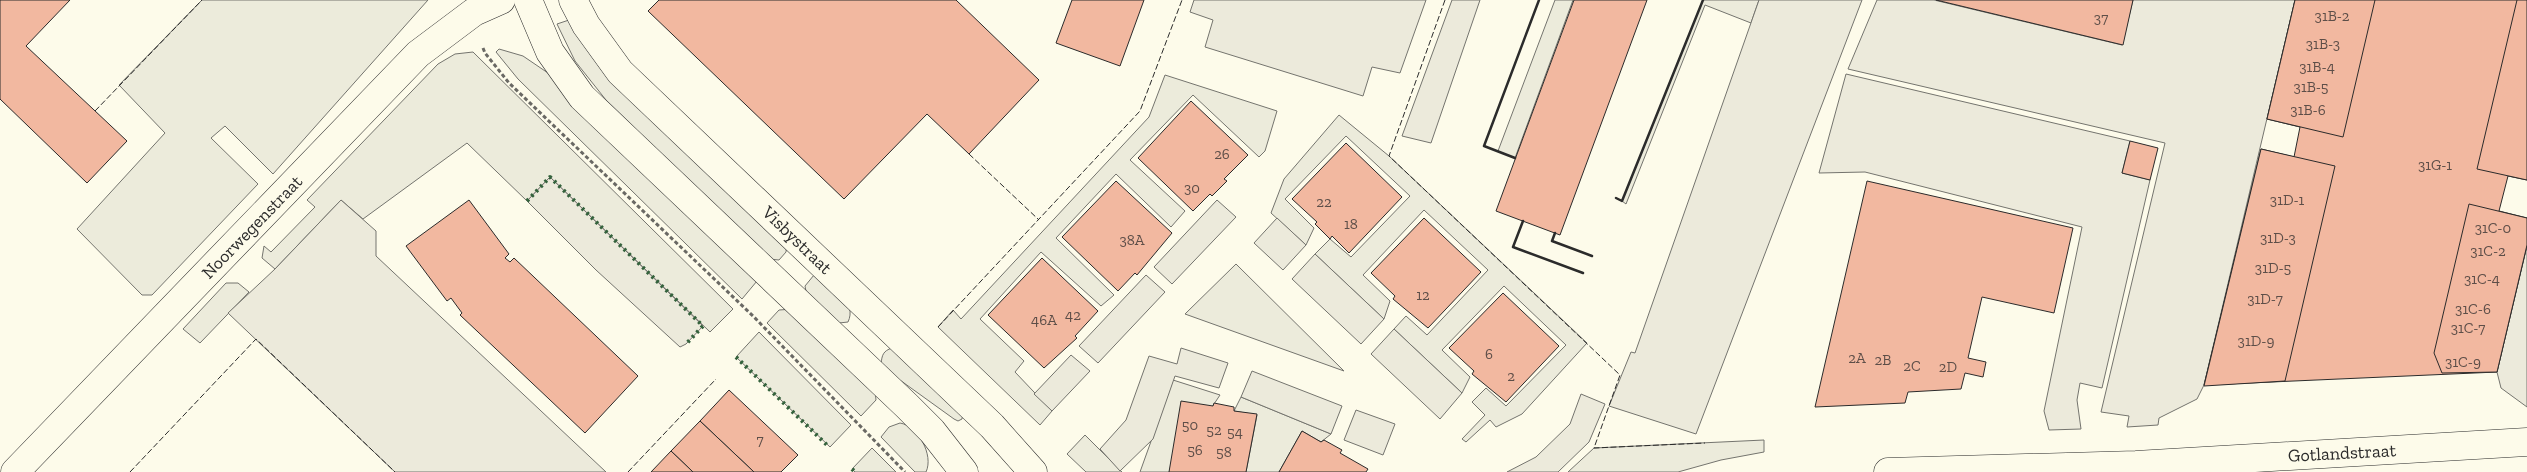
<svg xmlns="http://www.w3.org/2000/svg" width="2527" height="472" viewBox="0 0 2527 472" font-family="'Zilla Slab',serif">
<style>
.green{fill:#ecebdb;stroke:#74746e}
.parking{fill:#eceadb;stroke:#74746e}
.building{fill:#f2b8a0;stroke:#2b2b2b}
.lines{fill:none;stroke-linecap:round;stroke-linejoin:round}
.minor-casing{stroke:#2b2b2b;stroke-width:29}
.path{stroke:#6a6964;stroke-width:3;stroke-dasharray:4 2.5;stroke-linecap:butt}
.minor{stroke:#fdfbea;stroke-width:28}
.hedge{stroke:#34623c;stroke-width:4;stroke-dasharray:2.5 4;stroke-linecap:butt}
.fence{stroke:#2b2b2b;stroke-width:1;stroke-dasharray:6 2.5;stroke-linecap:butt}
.wall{stroke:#2b2b2b;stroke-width:2.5}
.labels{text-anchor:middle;stroke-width:4;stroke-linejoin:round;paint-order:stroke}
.number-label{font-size:15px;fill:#5d4e48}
.street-label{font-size:18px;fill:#2b2b2b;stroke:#fdfbea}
</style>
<rect width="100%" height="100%" fill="#fdfbea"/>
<g class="green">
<path d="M202,0H428L273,174L225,126L211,138L258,184L152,295H142L77,229L165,133L119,85Z"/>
<path d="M1555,0H1573L1515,158L1498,151Z"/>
<path d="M1703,0H1759L1751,23L1705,5L1626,204L1622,201Z"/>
<path d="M575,18L787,241L786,252L779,260L769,259L606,100L575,61L557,24Z"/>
<path d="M499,49L523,56L548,73L757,281L742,299L518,79L496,52Z"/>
<path d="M473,52L733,309L710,332L550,177L527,201L467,143L363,219L341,200L275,269L262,258L264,246L271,252L315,207L307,200L438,64L455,54Z"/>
<path d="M1165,75L1277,111L1265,151L1259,157L1193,95L1130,160L1185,211L1171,227L1116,174L1056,238L1114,295L1101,306L1041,252L980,319L1024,361L1015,372L1052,411L1040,425L938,327L953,310L961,319L1149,117Z"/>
<path d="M1339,115L1389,156L1587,343L1522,414L1496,427L1490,420L1466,442L1462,439L1485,415L1472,402L1486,388L1506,406L1566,345L1504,286L1442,350L1470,377L1462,393L1394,329L1406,316L1427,335L1488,270L1424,210L1363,275L1390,301L1384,319L1315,254L1330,239L1351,257L1410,196L1346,136L1285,199L1314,228L1306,245L1271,213L1284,179Z"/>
<path d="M1236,264L1344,371L1185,314Z"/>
<path d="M814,275L823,276C835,289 857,303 848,322L839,323L807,296L805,286Z"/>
<path d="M226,283H238L249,292L200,343L183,329Z"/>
<path d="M794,309L875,390L876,400L861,416L767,323L779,310Z"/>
<path d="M759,332L851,425L830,447L736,357Z"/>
<path d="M892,348L963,413L962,419L958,421L954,419L886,370L881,364C882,355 883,351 892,348Z"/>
<path d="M1173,380L1220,395L1169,472H1140Z"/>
<path d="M1241,397L1331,434L1321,442L1302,431L1279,472H1246L1257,415L1234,411Z"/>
<path d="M900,423C918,426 934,455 926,472H915L881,437L889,427Z"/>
<path d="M1085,435L1122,472H1086L1067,454Z"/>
<path d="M1764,440V452L1721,460L1678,472H1568L1594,448Z"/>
<path d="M872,448L896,472H855L852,469Z"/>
</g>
<g class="parking">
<path d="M1194,0H1426L1400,73L1372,67L1363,96L1205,47L1213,20L1190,12Z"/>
<path d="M1452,0H1480L1431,143L1402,136Z"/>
<path d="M1759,0H1862L1696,434L1609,406L1631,352L1635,353Z"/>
<path d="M1877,0H1934L2122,45L2133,0H2295L2204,385L2197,399L2159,418L2158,425L2127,427L2129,416L2101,412L2165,143L1848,69Z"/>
<path d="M1846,74L2130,141L2122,173L2150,180L2102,388L2080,383L2077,400L2081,429L2049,430L2044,411L2082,227L1865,172L1819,173Z"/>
<path d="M550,177L703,326L686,344L680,347L596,270L527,201Z"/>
<path d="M341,200L376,231V256L606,472H395L228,313L275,269Z"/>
<path d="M1217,200L1236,217L1172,284L1154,267Z"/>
<path d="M1277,218L1306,245L1283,270L1254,243Z"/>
<path d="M2527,246V407L2501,388L2497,372Z"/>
<path d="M1315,254L1384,319L1361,344L1292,279Z"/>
<path d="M1146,275L1165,292L1098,363L1079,346Z"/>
<path d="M1394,329L1462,393L1440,419L1371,354Z"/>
<path d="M1181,348L1228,363L1219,388L1175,376L1153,439L1120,471L1100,449L1126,420L1149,356L1177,364Z"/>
<path d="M1071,355L1090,371L1052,411L1034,394Z"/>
<path d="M1252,371L1342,406L1331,434L1241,397Z"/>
<path d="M1581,394L1605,404L1589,442L1558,472H1507L1536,457L1570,424Z"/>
<path d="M1356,410L1395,424L1383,455L1344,440Z"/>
</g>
<g class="building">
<path d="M0,0H70L26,46L127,141L87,183L0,99Z"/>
<path d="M659,0H956L1039,80L969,154L927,114L844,199L648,11Z"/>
<path d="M1072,0H1144L1120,66L1056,43Z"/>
<path d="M1574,0H1647L1560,235L1496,211Z"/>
<path d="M1936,0H2133L2123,45Z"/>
<path d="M2295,0H2527V180L2508,176L2499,211L2527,218V245L2497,372L2204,385L2261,149L2294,157L2300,127L2267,119Z"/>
<path d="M2295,0H2375L2343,137L2267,119Z"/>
<path d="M2517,0H2527V180L2477,169Z"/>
<path d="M1191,101L1248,155L1224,179L1227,181L1212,196L1210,194L1193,211L1138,158Z"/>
<path d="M2130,141L2158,148L2150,180L2122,173Z"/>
<path d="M1346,143L1402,197L1349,253L1332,236L1330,239L1315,224L1317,222L1292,199Z"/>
<path d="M2261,149L2335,166L2285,381L2204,386Z"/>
<path d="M1116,181L1172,233L1137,275L1135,273L1118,291L1062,237Z"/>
<path d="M1867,181L2073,228L2054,313L1982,297L1968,358L1986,362L1983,377L1965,373L1961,389L1908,392L1905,403L1815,407Z"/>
<path d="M469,200L509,254L505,258L510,262L514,258L638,376L585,433L460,315L462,313L451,298L447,301L406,246Z"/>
<path d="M2469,204L2527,218V245L2497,372L2442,373L2434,353Z"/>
<path d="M1424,218L1481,272L1428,328L1393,299L1395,296L1371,273Z"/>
<path d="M1042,258L1098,311L1075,336L1077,338L1044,368L988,315Z"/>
<path d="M1503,293L1559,346L1506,402L1472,374L1474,371L1449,348Z"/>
<path d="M729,390L798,455L781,472H754L700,421Z"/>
<path d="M1181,401L1213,406L1214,403L1234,407V411L1257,414L1246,472H1169Z"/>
<path d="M700,421L754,472H693L671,451Z"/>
<path d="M1302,431L1321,442L1324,440L1342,450L1340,453L1368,469L1366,472H1279Z"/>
<path d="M671,451L693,472H651Z"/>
</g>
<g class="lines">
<defs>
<g id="minor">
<path d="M528,0L550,52L582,97L907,406L932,431L964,472"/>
<path d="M573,0L586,25L620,72L992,426L1033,472"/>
<path d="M15,472L418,54L474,12L501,0"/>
<path d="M1888,472L2136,465L2527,442"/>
</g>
</defs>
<use href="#minor" class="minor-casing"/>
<path class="path" d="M483,48L485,53L509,83L753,316L905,472"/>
<use href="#minor" class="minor"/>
<g class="hedge">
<path d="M527,201L550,177L703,326L686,344"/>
<path d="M736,357L827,445"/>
<path d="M852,469L855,472"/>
</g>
<g class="fence">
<path d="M1445,0L1389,156L1620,375L1594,448L1705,443"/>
<path d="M95,111L202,0"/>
<path d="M969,154L1039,220"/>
<path d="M938,327L1140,111L1182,0"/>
<path d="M130,472L256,339L395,472"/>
<path d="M628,472L716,379"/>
</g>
<g class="wall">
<path d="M1515,158L1484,146L1539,0"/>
<path d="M1616,198L1622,201L1703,0"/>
<path d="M1523,221L1513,247L1583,273"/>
<path d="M1555,233L1552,241L1592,256"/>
</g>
</g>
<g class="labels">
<g class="number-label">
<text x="2332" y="21">31B-2</text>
<text x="2101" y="23">37</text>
<text x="2323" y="49">31B-3</text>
<text x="2317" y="72">31B-4</text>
<text x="2311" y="92">31B-5</text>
<text x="2308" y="115">31B-6</text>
<text x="1222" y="159">26</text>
<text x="2435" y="170">31G-1</text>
<text x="1192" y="193">30</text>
<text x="2287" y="205">31D-1</text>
<text x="1324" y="207">22</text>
<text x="1351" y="229">18</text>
<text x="2493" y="233">31C-0</text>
<text x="2278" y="243">31D-3</text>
<text x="1132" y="245">38A</text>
<text x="2488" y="256">31C-2</text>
<text x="2273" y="273">31D-5</text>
<text x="2482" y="284">31C-4</text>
<text x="1423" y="300">12</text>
<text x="2265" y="304">31D-7</text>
<text x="2473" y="314">31C-6</text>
<text x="1073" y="320">42</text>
<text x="1044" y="325">46A</text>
<text x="2468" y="333">31C-7</text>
<text x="2256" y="346">31D-9</text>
<text x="1489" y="359">6</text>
<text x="1857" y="363">2A</text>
<text x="1883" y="365">2B</text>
<text x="2463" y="367">31C-9</text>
<text x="1912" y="371">2C</text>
<text x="1948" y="372">2D</text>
<text x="1511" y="381">2</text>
<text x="1190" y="430">50</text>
<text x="1214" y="435">52</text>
<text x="1235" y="437">54</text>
<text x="760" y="445">7</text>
<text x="1195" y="455">56</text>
<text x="1224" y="457">58</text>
</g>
<g class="street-label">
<text transform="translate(252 227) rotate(-46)" y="6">Noorwegenstraat</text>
<text transform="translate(797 240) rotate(44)" y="6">Visbystraat</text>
<text transform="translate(2342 453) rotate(-3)" y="6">Gotlandstraat</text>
</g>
</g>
</svg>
